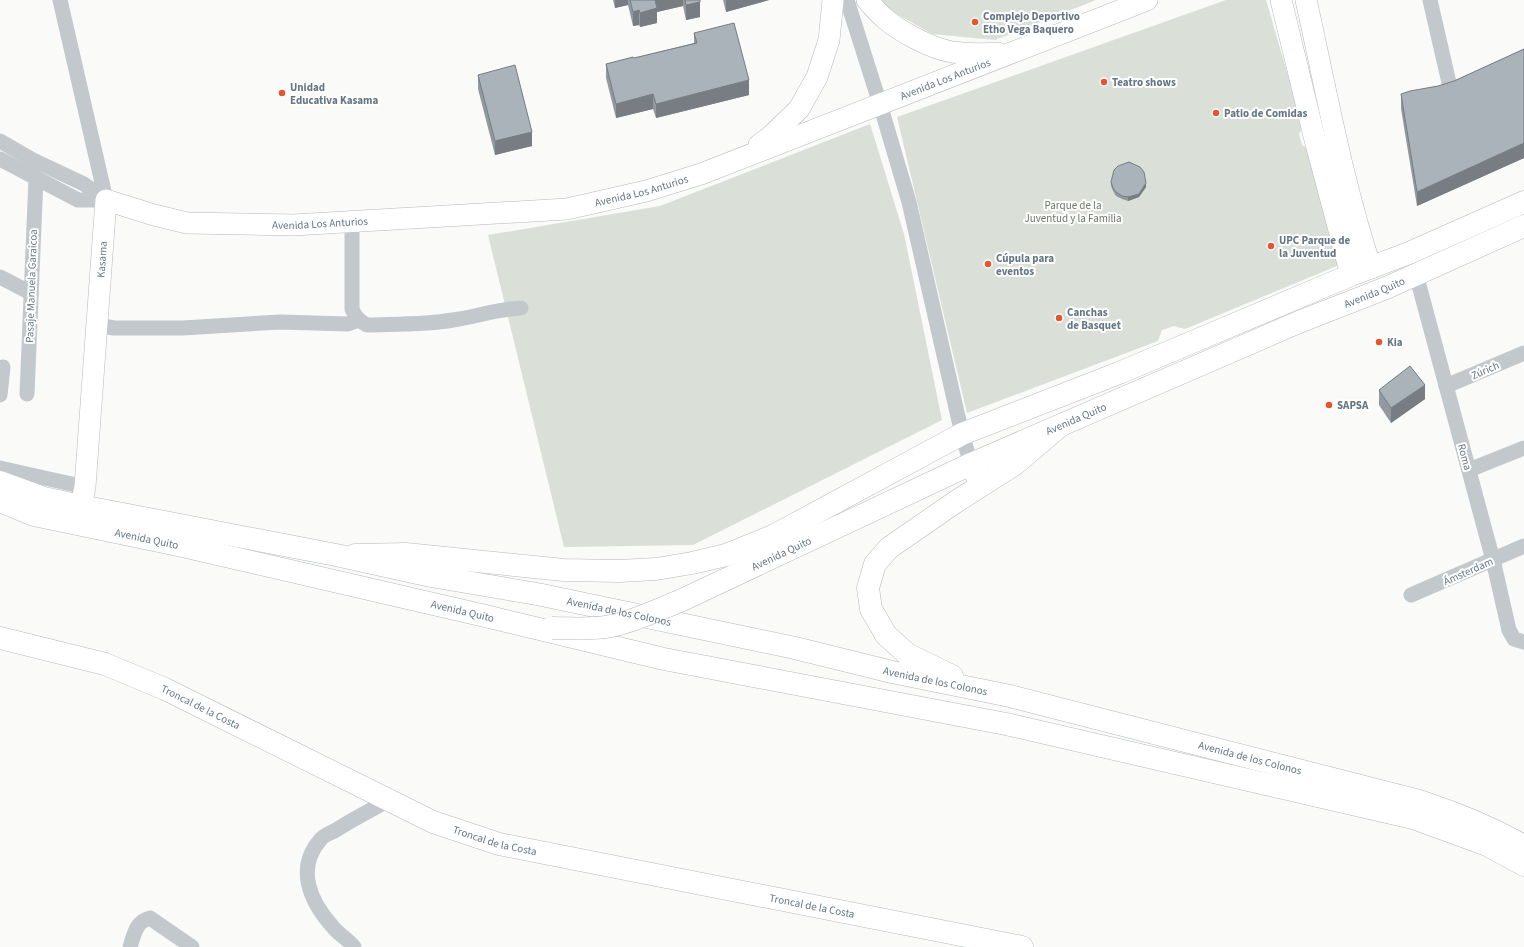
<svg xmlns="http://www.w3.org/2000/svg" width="1524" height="947" viewBox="0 0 1524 947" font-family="'Source Sans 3',sans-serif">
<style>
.green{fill:#dadfd7}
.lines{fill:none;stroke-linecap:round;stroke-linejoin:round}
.secondary-casing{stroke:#b3babf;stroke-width:22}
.primary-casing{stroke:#b5babe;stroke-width:23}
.highway-casing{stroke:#b4b9bd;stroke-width:23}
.street{stroke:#c3c8cc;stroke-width:15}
.secondary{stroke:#fff;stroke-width:21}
.primary{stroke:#fff;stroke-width:22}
.highway{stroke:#fff;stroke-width:22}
.primary-bridge-casing{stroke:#b5babe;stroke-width:23;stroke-linecap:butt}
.primary-bridge{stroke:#fff;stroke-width:22}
.wall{fill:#929a9f}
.shaded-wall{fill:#777d82}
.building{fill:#aab3b9;stroke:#777d82}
.poi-dot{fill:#e4572e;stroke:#fff;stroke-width:1.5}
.labels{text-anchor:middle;stroke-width:4;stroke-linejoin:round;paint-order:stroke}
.poi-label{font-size:11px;font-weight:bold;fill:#657683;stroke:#fff;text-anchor:start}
.street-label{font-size:11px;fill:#657683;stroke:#fff}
.park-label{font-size:11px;fill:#687a64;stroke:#fff}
</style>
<rect width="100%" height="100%" fill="#fafaf8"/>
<g class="green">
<path d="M881,0H1096L995,40L932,34L888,9Z"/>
<path d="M1226,0H1266L1303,127L1299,134L1302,145L1308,149L1344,263L1185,329L1174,326L1162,330L1158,341L967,413L897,117Z"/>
<path d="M870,124L904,234L942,420L693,545L564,547L488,235L660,206Z"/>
</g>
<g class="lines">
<defs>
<g id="secondary">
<path d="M867,0C872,5 876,11 882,16C898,31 930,48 952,52C967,54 983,54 998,53"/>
<path d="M1281,0L1315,140L1351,275"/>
<path d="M1306,0C1326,89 1342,181 1371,268"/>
<path d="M759,145L771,136L799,109L817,77L829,40L833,0"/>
<path id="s1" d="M77,523L85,487L106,200L154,215L187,223L293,225L567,209L646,191L701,174L1147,0"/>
</g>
<g id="primary">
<path d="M355,555L406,554L564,570L619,571L656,569L692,563L726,555L773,536L962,434L1119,373L1351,275L1409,253L1524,202"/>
<path id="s2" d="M680,601L971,464L1299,322L1386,288L1524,226"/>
<path id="s3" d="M0,638L105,664L165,689L433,822L499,844L1022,947"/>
</g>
<g id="highway">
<path d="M971,464L981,485"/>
<path id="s4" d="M0,482L44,498L81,506L336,555L431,576L537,594L795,648L892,672L1010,696L1419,801C1457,814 1489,826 1524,846"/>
<path id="s5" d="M0,501L34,515L178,545L481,615L664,659L1006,724L1413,818L1487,845L1524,865"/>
<path d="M952,676L907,654L886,635L871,609L868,588L875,564L889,548L954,503L1015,464L1061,425"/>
</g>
</defs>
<use href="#secondary" class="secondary-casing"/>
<use href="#primary" class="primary-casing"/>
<use href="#highway" class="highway-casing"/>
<g class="street">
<path d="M60,0L106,200"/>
<path d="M847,0L880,104L909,202L962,434L971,464"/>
<path d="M1430,0L1450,87"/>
<path d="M0,141L33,160L84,184L106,200"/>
<path d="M0,159L78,200H106"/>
<path d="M352,222V309C355,317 359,321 367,325C395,324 425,325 453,320C476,317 497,309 521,308"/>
<path d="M1416,274L1493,560L1509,630L1514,639L1524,642"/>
<path d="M0,277L31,293"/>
<path d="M97,325L114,328H183L280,322L348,324L359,320"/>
<path d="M1446,386L1524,353"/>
<path d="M27,394L36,178"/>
<path d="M0,395L3,367"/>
<path d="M0,468L85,487"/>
<path d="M1469,470L1524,448"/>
<path d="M1411,595L1524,546"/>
<path d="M130,947C134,935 136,921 150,918L192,947"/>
<path d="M354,947C348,939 338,934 332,926C310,901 295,868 321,839C324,835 331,833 336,830C353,819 371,810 389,800"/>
</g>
<use href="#secondary" class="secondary"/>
<use href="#primary" class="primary"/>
<use href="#highway" class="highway"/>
<defs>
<path id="primary-bridge" d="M552,628C571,628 592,630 611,626C635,621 657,610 680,601"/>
</defs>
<use href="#primary-bridge" class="primary-bridge-casing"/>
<use href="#primary-bridge" class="primary-bridge"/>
</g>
<g class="wall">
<path d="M613,0H700V17L686,20L683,6L657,12V23L640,27L639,25L633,26L628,5L615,8Z"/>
<path d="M723,0H769L726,12Z"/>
<path d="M694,33L749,95L656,118L653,109L616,118L606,78V64L634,58L694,43Z"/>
<path d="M1524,49V158L1417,206L1401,109V94L1438,86L1454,81Z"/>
<path d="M478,75L532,146L495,155L478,89Z"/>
<path d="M1111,182L1146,187L1139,197L1128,201L1122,199L1116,196L1113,191L1111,186Z"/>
<path d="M1379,390L1425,399L1391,423L1379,405Z"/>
</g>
<g class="shaded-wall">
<path d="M615,0H628V5L615,8Z"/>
<path d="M655,0H683V6L657,12V23L640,27V13Z"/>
<path d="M726,0H769L726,12Z"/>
<path d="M700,2V17L686,20V5Z"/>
<path d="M639,10V25L633,26V12Z"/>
<path d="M749,80V95L656,118V104Z"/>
<path d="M653,94V109L616,118V104Z"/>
<path d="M532,132V146L495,155V141Z"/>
<path d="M1524,143V158L1417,206V192Z"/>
<path d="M1146,183V187L1139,197L1128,201V197Z"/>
<path d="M1425,385V399L1391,423V408Z"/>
</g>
<g class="building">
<path d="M630,0H655L657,8L640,13L639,10L633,12Z"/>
<path d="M685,0H700V2L686,5Z"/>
<path d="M734,23L749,80L656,104L653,94L616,104L606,64L633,57L634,58L697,43L694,33Z"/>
<path d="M1524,49V143L1417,192L1401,94L1410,91L1438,86L1454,81Z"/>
<path d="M515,65L532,132L495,141L478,75Z"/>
<path d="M1129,162L1140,167L1144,172L1146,183L1139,194L1128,197L1122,196L1116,192L1113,188L1111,182L1114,170L1118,166Z"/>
<path d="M1410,366L1425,385L1391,408L1379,390Z"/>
</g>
<g class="poi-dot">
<circle cx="975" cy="22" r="4"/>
<circle cx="1104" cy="82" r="4"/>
<circle cx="282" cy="93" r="4"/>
<circle cx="1216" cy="113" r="4"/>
<circle cx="1271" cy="246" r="4"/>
<circle cx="988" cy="264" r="4"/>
<circle cx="1059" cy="318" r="4"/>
<circle cx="1379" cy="342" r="4"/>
<circle cx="1329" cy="405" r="4"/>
</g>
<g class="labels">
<g class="poi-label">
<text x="983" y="20">Complejo Deportivo<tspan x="983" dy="13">Etho Vega Baquero</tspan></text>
<text x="1112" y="86">Teatro shows</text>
<text x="290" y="91">Unidad<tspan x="290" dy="13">Educativa Kasama</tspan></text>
<text x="1224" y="117">Patio de Comidas</text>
<text x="1279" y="244">UPC Parque de<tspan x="1279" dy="13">la Juventud</tspan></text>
<text x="996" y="262">Cúpula para<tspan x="996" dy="13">eventos</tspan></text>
<text x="1067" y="316">Canchas<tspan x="1067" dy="13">de Basquet</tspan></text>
<text x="1387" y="346">Kia</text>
<text x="1337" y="409">SAPSA</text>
</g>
<g class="street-label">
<text dy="4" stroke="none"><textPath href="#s1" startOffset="1190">Avenida Los Anturios</textPath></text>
<text dy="4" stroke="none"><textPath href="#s1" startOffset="866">Avenida Los Anturios</textPath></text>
<text dy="4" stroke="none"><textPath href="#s1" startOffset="542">Avenida Los Anturios</textPath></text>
<text dy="4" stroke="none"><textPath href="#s1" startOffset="265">Kasama</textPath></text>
<text transform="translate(31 286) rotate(-88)" y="4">Pasaje Manuela Garaicoa</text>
<text dy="4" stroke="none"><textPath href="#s2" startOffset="760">Avenida Quito</textPath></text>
<text transform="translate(1485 370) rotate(-23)" y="4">Zúrich</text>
<text dy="4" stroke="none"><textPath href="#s2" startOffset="436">Avenida Quito</textPath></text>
<text transform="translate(1465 457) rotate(75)" y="4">Roma</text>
<text dy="4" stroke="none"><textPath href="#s5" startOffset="152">Avenida Quito</textPath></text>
<text dy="4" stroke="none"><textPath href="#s2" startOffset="112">Avenida Quito</textPath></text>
<text transform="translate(1468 571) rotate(-24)" y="4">Ámsterdam</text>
<text dy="4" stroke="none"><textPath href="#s5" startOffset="476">Avenida Quito</textPath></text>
<text dy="4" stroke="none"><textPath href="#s4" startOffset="633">Avenida de los Colonos</textPath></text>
<text dy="4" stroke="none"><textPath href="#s4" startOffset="957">Avenida de los Colonos</textPath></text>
<text dy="4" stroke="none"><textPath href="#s3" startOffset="213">Troncal de la Costa</textPath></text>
<text dy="4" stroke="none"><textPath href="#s4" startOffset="1281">Avenida de los Colonos</textPath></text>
<text dy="4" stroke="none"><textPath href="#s3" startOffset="537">Troncal de la Costa</textPath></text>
<text dy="4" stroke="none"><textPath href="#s3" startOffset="861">Troncal de la Costa</textPath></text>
</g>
<g class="park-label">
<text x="1073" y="209">Parque de la<tspan x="1073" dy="13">Juventud y la Familia</tspan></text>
</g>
</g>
</svg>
